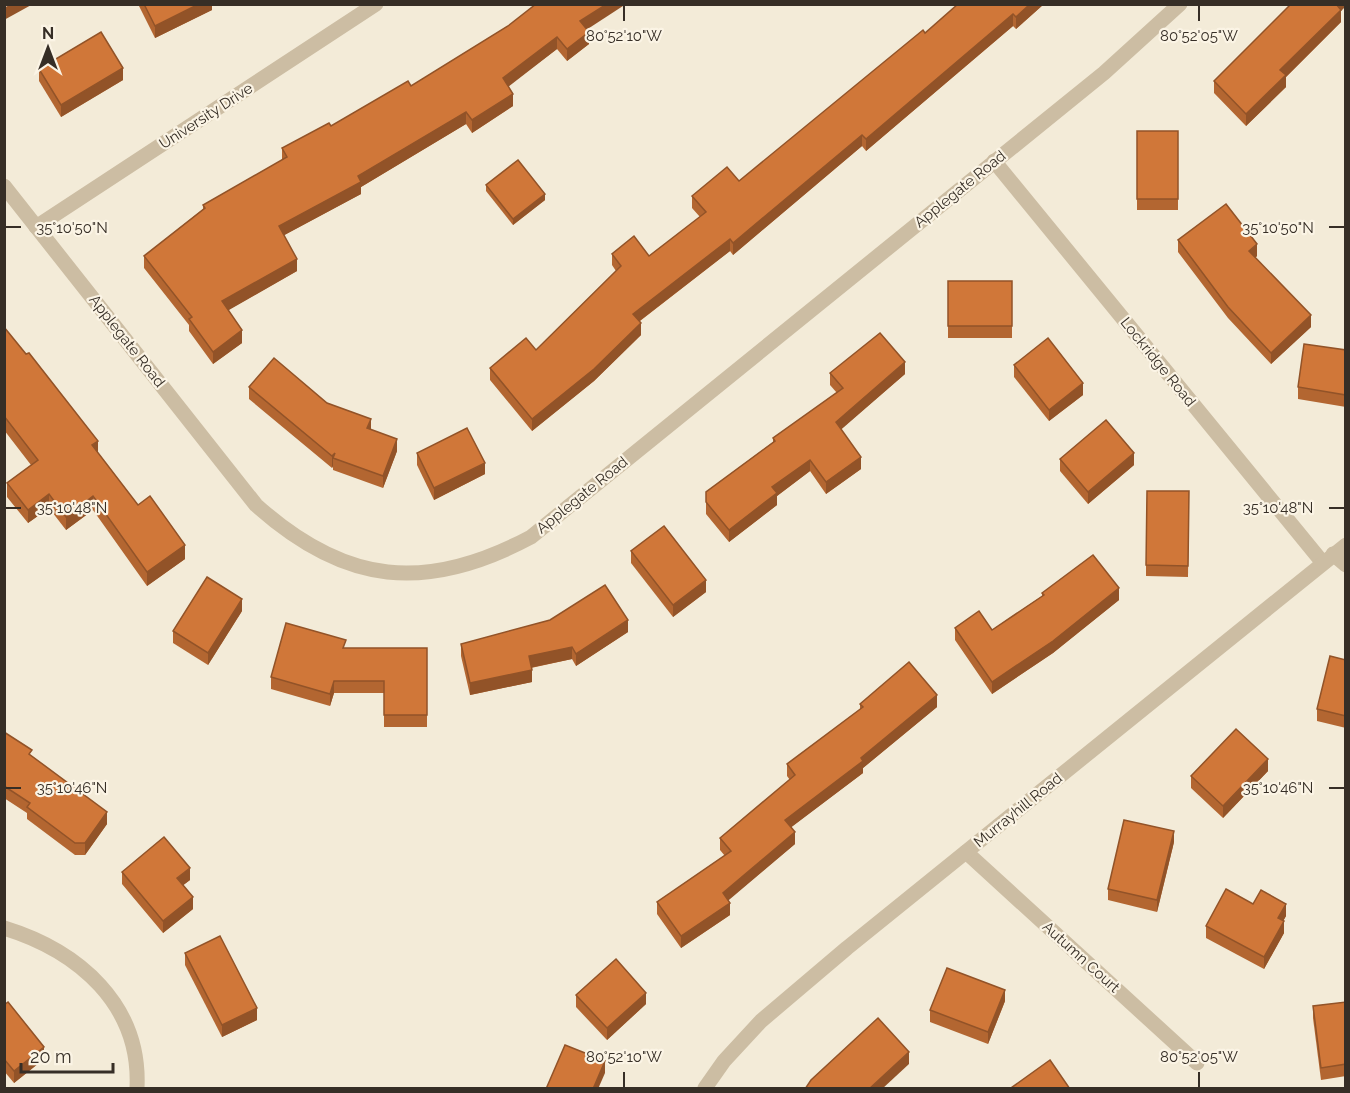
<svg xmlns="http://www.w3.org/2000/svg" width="1350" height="1093" viewBox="0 0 1350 1093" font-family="Raleway,sans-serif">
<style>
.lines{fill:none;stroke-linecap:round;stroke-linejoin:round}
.minor{stroke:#ccbda3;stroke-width:15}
.wall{fill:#b36631}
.shaded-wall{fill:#925328}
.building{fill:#d07739;stroke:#925328;stroke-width:1.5}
.ticks{fill:none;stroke:#362e26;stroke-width:2}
.labels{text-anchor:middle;stroke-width:4.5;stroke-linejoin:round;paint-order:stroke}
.street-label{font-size:15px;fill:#362e26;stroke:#fbf4e5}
.ticks-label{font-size:15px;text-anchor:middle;fill:#362e26;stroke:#fbf4e5;stroke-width:4.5;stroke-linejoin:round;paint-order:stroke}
</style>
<rect width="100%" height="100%" fill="#f3ebd8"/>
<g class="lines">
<g class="minor">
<path d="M994,161L1323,563"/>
<path d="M4,186L256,505C345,585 426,593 531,537L1104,73L1180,4"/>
<path d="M36,227L376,4"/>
<path d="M1333,554L1346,565"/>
<path d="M966,852L1197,1063"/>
<path d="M4,928C79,951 141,1005 137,1088"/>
<path d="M705,1088L724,1061L761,1021L847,948L1346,545"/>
</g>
</g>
<g class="wall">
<path d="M138,4H212V10L155,38Z"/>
<path d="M1044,4L1016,29L1013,26L866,151L862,146L733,255L730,251L640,321L641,335L594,381L532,431L490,380V368L536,350L616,271L612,265V254L649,256L700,217L692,208V196L739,181L925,33Z"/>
<path d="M1341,11V22L1286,77V87L1246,126L1214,93V81Z"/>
<path d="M508,26L587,30L589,44L567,61L557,49L508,86L513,106L472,133L466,124L361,187V194L284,235L297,271L228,310L242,343L213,364L189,331V325L144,268V256L203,209V205L282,160V148L331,126L411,86Z"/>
<path d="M39,69L123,80L61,117L39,81Z"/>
<rect x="1137" y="131" width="41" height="79"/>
<path d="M486,185L545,200L513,225L486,191Z"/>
<path d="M1178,240L1257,256L1255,258L1311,327L1271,364L1228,318L1178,252Z"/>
<rect x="948" y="281" width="64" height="57"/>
<path d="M4,327L98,453L138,505L185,559L147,586L93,510L66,530L49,508L28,523L7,497V483L31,465L4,430Z"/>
<path d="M1346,350V407L1298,399V387Z"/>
<path d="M1014,365L1083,395L1049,421L1014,377Z"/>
<path d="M830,373L905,374L841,429L861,469L826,494L810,471L777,496V505L729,542L706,514V492L773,442V438L837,393L830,385Z"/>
<path d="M249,387L327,403L371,430L397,451L383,488L333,470V466L332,468L249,399Z"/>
<path d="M417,453L485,474L434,500L417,465Z"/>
<path d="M1060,459L1134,465L1088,504L1060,471Z"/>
<path d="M1189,491L1188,577L1146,576V565Z"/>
<path d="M631,551L706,592L673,617L631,563Z"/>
<path d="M1042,593L1119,600L1053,653L992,694L955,640V628L992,630L1042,596Z"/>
<path d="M242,611L208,665L173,643V631Z"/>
<path d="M628,632L576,666L572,659L531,668L532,682L470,695L461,656V644Z"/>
<path d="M346,648H427V727H384V693H334L330,706L271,689V677Z"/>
<path d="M1346,660V728L1317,721V709Z"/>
<path d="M860,704L937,707L863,768V773L791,827L795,844L728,900L730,915L681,948L657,914V902L725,856L720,850V838L790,780L787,776V764L860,710Z"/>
<path d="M4,732L107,824L85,855H75L27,819V813L4,798Z"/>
<path d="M1268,771L1223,818L1191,788V776Z"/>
<path d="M1174,842L1157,912L1108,900V889Z"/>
<path d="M122,872L190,880L183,885L193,909L163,933L122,884Z"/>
<path d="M1253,904L1286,916L1283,921L1284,933L1264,969L1206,938V926Z"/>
<path d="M185,953L257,1020L222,1037L185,965Z"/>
<path d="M576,995L646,1004L607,1040L576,1007Z"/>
<path d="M1005,1001L988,1044L930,1022V1010Z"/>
<path d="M1346,1002V1076L1321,1080L1313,1018V1006Z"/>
<path d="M4,1005L44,1059L14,1083L4,1071Z"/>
</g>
<g class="shaded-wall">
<path d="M11,4H33L4,20V8Z"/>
<path d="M199,4H212V10L155,38V26Z"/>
<path d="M607,4H626L580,34V21Z"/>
<path d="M1030,4H1044L1016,29V17Z"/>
<path d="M1336,4H1346V6L1341,11V22L1286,77V87L1246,126V114L1280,70Z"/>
<path d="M1013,14V26L866,151V139Z"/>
<path d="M589,32V44L567,61V49Z"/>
<path d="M557,37V49L503,91V78Z"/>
<path d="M123,68V80L61,117V105Z"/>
<path d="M513,94V106L472,133V120Z"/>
<path d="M466,112V124L361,187V194L279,238V226L358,176Z"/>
<path d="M862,135V146L733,255V243Z"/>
<path d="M545,194V200L513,225V219Z"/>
<path d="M730,239V251L633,326V314Z"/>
<path d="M1257,244V256L1249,263V251Z"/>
<path d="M297,259V271L222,314V301Z"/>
<path d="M1311,315V327L1271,364V353Z"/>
<path d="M641,323V335L594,381L532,431V419Z"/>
<path d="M242,330V343L213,364V352Z"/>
<path d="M905,362V374L836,434V422Z"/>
<path d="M1083,383V395L1049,421V410Z"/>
<path d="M371,419V431L367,428Z"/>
<path d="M397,439V451L383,488V476Z"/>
<path d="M98,441V455L92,445Z"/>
<path d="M335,453L333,458V466L332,468V456Z"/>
<path d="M1134,453V465L1088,504V492Z"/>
<path d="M861,457V469L826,494V482Z"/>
<path d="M810,460V471L777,496V505L729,542V530L772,487Z"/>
<path d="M485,463V474L434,500V488Z"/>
<path d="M49,494V508L28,523V510Z"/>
<path d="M93,496V510L66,530V517Z"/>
<path d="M185,545V559L147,586V572Z"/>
<path d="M706,580V592L673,617V605Z"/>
<path d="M1119,588V600L1053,653L992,694V682Z"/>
<path d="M242,599V611L208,665V653Z"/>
<path d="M628,620V632L576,666V654Z"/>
<path d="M572,647V659L529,668V656Z"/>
<path d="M532,670V682L470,695V683Z"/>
<path d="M334,681V693L330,706V694Z"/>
<path d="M937,695V707L863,768V773L785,832V820Z"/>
<path d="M1268,759V771L1223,818V806Z"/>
<path d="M107,812V824L85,855V843Z"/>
<path d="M1174,831V842L1157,912V900Z"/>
<path d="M795,832V844L723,905V893Z"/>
<path d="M190,868V880L177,890V878Z"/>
<path d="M193,897V909L163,933V921Z"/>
<path d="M730,903V915L681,948V936Z"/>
<path d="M1286,904V916L1278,930V918Z"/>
<path d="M1284,921V933L1264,969V957Z"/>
<path d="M1005,990V1001L988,1044V1032Z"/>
<path d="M646,993V1004L607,1040V1028Z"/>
<path d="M257,1008V1020L222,1037V1025Z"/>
<path d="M44,1047V1059L14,1083V1071Z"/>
<path d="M909,1052V1064L882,1089H869Z"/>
<path d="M605,1061V1073L598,1089H593Z"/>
</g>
<g class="building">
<path d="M144,4H199L155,26Z"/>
<path d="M536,4H607L580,21L589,32L567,49L557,37L503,78L513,94L472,120L466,112L358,176L361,182L279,226L297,259L222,301L242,330L213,352L189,319L192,317L144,256L205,208L203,205L287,157L282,148L329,123L331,126L408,81L411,86L508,26Z"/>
<path d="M958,4H1030L1016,17L1013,14L866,139L862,135L733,243L730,239L633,314L641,323L594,369L532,419L490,368L526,338L536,350L621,266L612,254L634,236L649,256L706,212L692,196L727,167L739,181L923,30L925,33Z"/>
<path d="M1291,4H1336L1341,10L1280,70L1286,75L1246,114L1214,81Z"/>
<path d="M101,32L123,68L61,105L39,69Z"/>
<rect x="1137" y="131" width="41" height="68"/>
<path d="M518,160L545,194L513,219L486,185Z"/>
<path d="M1226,204L1257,244L1249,251L1311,315L1271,353L1228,307L1178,240Z"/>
<rect x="948" y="281" width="64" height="45"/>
<path d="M4,327L26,354L29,353L98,441L92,445L138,505L150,496L185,545L147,572L93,496L66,517L49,494L28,510L7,483L38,460L4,416Z"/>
<path d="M880,333L905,362L836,422L861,457L826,482L810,460L772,487L777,493L729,530L706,502V492L775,441L773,438L843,388L830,373Z"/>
<path d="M1048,338L1083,383L1049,410L1014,365Z"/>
<path d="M1304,344L1346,350V395L1298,387Z"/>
<path d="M274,358L327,403L371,419L367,428L397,439L383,476L333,458L335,453L332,456L249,387Z"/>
<path d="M1106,420L1134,453L1088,492L1060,459Z"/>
<path d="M467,428L485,463L434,488L417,453Z"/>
<path d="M1147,491H1189L1188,566L1146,565Z"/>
<path d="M664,526L706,580L673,605L631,551Z"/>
<path d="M1093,555L1119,588L1053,641L992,682L955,628L979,611L992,630L1044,595L1042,593Z"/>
<path d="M207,577L242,599L208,653L173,631Z"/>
<path d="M605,585L628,620L576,654L572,647L529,656L532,670L470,683L461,644L550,620Z"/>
<path d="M286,623L346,640L343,648H427V715H384V681H334L330,694L271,677Z"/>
<path d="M1330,656L1346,660V716L1317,709Z"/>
<path d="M909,662L937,695L861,758L863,761L785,820L795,832L723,893L730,903L681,936L657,902L731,851L720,838L795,775L787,764L863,707L860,704Z"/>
<path d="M1236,729L1268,759L1223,806L1191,776Z"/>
<path d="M4,732L32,750L29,754L107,812L85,843H75L27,807L30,803L4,786Z"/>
<path d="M1124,820L1174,831L1157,900L1108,889Z"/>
<path d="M164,837L190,868L177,878L193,897L163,921L122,872Z"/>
<path d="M1226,889L1253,904L1261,890L1286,904L1278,918L1284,921L1264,957L1206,926Z"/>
<path d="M220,936L257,1008L222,1025L185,953Z"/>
<path d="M616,959L646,993L607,1028L576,995Z"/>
<path d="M947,968L1005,990L988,1032L930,1010Z"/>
<path d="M8,1002L44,1047L14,1071L4,1059V1005Z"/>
<path d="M1346,1002V1064L1321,1068L1313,1006Z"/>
<path d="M878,1018L909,1052L869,1089H805L811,1080Z"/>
<path d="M565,1045L605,1061L593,1089H546Z"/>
<path d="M1050,1060L1070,1089H1011V1088Z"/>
</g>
<path class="ticks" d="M624,6V21M1199,6V21M6,227H21M1329,227H1344M6,508H21M1329,508H1344M6,788H21M1329,788H1344M624,1072V1087M1199,1072V1087"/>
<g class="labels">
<g class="street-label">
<text transform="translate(206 116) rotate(-33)" y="5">University Drive</text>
<text transform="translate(960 189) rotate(-39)" y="5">Applegate Road</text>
<text transform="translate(127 341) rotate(52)" y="5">Applegate Road</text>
<text transform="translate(1158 362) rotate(51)" y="5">Lockridge Road</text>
<text transform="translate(582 495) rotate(-39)" y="5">Applegate Road</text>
<text transform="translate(1018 810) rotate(-39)" y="5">Murrayhill Road</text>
<text transform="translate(1081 957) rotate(42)" y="5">Autumn Court</text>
</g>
</g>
<g class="ticks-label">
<text x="624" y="41">80°52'10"W</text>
<text x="1199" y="41">80°52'05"W</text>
<text x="72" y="233">35°10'50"N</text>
<text x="1278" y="233">35°10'50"N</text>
<text x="72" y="513">35°10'48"N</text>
<text x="1278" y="513">35°10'48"N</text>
<text x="72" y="793">35°10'46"N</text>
<text x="1278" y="793">35°10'46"N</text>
<text x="624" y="1062">80°52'10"W</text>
<text x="1199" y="1062">80°52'05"W</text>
</g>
<rect width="1350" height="1093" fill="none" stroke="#362e26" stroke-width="12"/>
<g transform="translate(48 48)" stroke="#fbf4e5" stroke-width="4.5" paint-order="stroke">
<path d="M0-4.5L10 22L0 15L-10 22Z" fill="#362e26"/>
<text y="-9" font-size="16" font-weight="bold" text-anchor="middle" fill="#362e26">N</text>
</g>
<path d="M21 1063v9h92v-9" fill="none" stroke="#362e26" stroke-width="3"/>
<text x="30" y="1063" font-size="18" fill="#362e26" stroke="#fbf4e5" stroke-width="4.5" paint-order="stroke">20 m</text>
</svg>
